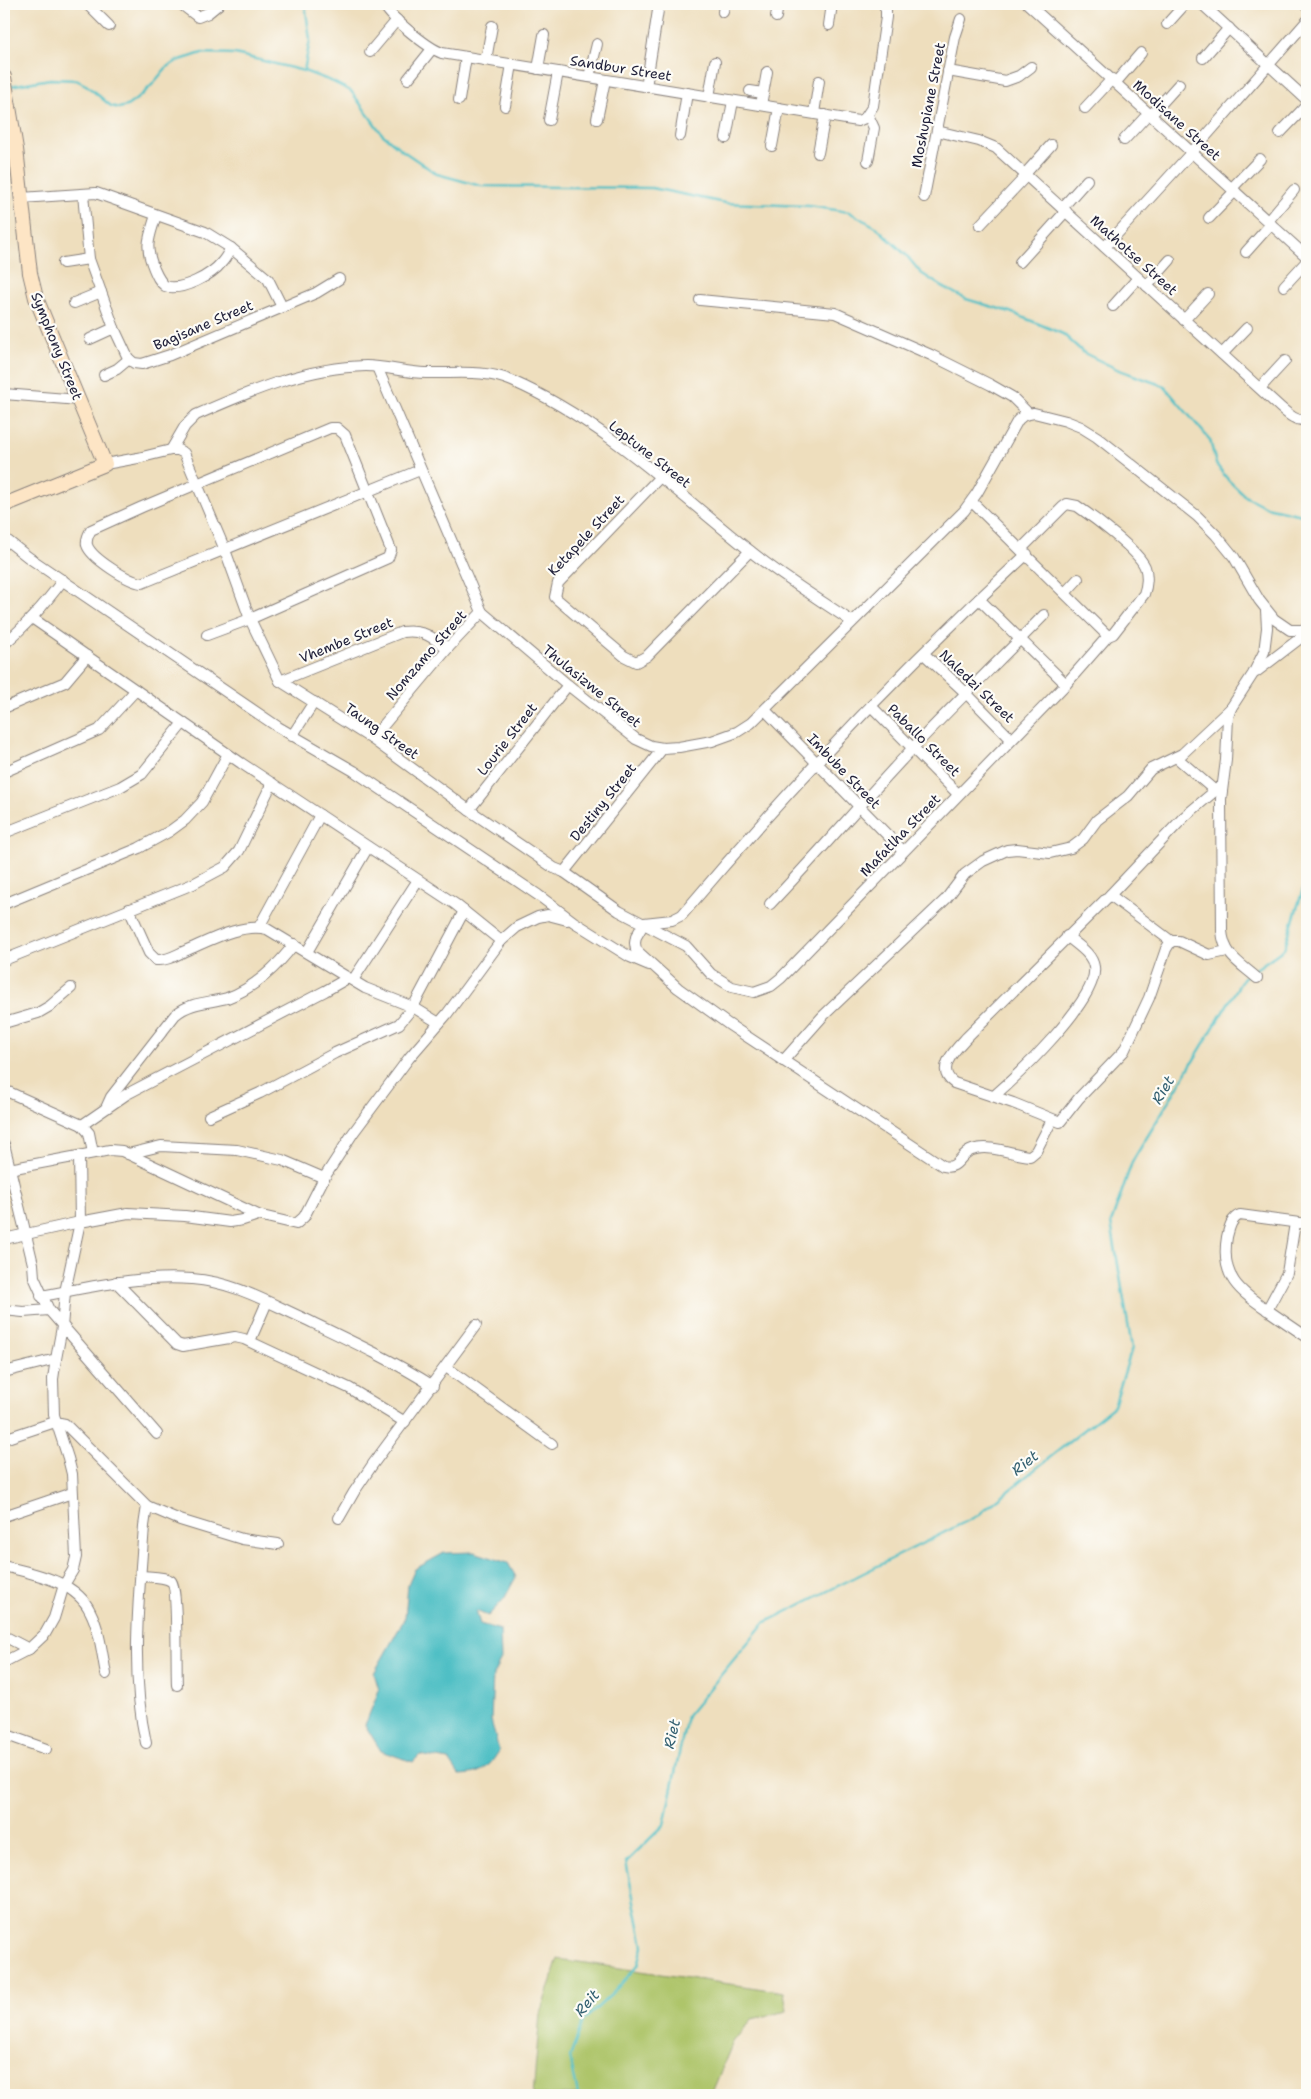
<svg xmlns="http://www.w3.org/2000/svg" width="1311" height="2099" viewBox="0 0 1311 2099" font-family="'Shantell Sans',sans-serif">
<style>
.green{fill:#aec56a;stroke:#687452}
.water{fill:#50bfc5;stroke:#397080}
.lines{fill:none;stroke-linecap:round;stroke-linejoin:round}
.stream{stroke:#50bfc5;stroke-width:2.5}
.street-casing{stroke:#88807c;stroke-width:12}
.secondary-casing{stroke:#88807c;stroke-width:16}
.street{stroke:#fff;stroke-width:10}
.secondary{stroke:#fde5c5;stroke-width:14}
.labels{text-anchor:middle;stroke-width:4.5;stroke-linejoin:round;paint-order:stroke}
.street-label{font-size:14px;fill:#22223b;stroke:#fdfcf7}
.water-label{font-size:15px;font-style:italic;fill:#346172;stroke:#fdfcf7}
</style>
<rect width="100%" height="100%" fill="#fdfcf7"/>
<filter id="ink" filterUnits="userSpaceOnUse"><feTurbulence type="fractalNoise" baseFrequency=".02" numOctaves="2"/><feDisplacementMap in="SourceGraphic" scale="10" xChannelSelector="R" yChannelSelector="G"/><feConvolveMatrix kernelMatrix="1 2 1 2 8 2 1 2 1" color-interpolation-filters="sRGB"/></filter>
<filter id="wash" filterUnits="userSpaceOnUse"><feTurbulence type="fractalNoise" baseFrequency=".0096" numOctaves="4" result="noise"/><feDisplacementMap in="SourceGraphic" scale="20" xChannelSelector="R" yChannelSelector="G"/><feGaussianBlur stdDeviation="1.12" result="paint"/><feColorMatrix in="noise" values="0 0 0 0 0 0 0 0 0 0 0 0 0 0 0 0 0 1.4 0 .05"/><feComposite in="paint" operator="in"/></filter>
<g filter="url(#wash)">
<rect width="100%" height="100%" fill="#eedebd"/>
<path class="green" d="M558,1959L784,1992L787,2011L752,2019L733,2042L711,2095H533L540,2014Z"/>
<path class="water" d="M474,1552L508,1563L516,1577L504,1599L488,1616L476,1611L480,1624L500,1630L501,1659L493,1675L491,1720L499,1751C488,1769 482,1774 459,1775L449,1760L420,1755L413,1762L381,1751L365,1725L379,1690L374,1673L405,1618L408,1585L415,1569L444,1553Z"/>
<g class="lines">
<g class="stream">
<path d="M304,71L310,40L305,4"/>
<path d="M10,86L50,79L76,80L86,85L111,106L119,108L127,106L138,98L151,86L166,68L177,61L202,53L235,54L304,71L331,81L351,91L382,134L403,151L437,174L481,186L652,188L725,203L809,206L849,212L876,227L906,255L921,273L941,286L966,299L1010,312L1063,334L1084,353L1119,370L1164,386L1210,440L1216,464L1229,481L1245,496L1266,507L1307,516"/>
<path d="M1253,971L1284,949L1307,877"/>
<path d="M578,2095L570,2057L583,2021L612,1994L638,1965L643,1946L626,1862L664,1825L687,1716L764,1623L977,1516L1114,1406L1132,1348L1111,1223L1132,1162L1244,977L1249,974"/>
</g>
</g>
</g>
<g filter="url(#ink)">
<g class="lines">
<defs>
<g id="street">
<path d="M87,4L109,26"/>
<path d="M181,4L198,17L208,13L219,4"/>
<path d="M384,4C389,17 428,48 442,53L858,121L865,118L873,106L886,17V9L883,4"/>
<path d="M1028,4L1307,257"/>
<path d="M1202,4L1307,100"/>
<path d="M1305,4L1307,7"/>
<path d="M723,12L724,4"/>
<path d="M776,17L778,4"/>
<path d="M1167,24L1185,4"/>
<path d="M829,25L832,4"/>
<path d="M370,52L397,20"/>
<path d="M1203,58L1229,28"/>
<path d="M486,60L492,26"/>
<path d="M538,69L544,35"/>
<path d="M948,71L1005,81L1019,76L1031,67"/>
<path d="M589,77L597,44"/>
<path d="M408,79L432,49"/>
<path d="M1116,82L1141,53"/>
<path d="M646,87L659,4"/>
<path d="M750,91L763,93"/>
<path d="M709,97L715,62"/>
<path d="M459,100L466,57"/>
<path d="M761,105L767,72"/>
<path d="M505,106L512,64"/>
<path d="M1085,108L1112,79"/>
<path d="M814,113L819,81"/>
<path d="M868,115L874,128L868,161"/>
<path d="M1151,115L1179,84"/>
<path d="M597,119L605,80"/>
<path d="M549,120L558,72"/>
<path d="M937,131L979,141L996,148L1281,408C1289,415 1297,422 1307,420"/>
<path d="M1280,133L1307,105"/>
<path d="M680,136L687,93"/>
<path d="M726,138L733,101"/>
<path d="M1124,140L1149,113"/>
<path d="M772,146L779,108"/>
<path d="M818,153L825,115"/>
<path d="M1025,174L1051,145"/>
<path d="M1232,188L1260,159"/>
<path d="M83,194L89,259L114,328L128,358L134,363L142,364L170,355L316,293L339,279"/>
<path d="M924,197L955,37L961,19"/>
<path d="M21,198L96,193L205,232L231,248L268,279L282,307"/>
<path d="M1062,208L1087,180"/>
<path d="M156,215C149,239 144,245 154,269C157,276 159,281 165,286C181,292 212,275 222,262C226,258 228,253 231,248"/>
<path d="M1209,218L1235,191"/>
<path d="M1268,221L1294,190"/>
<path d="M980,225L1027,175"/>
<path d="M1105,247L1192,152L1307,21"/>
<path d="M1246,252L1271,224"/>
<path d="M1020,262L1066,211"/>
<path d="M63,263L89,259"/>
<path d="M1147,286L1170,260"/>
<path d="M1284,286L1307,261"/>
<path d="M700,300L835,313L931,355L991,385L1012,397L1028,413"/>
<path d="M74,303L101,292"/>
<path d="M1113,306L1138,278"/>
<path d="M1184,320L1208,294"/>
<path d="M90,339L114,328"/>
<path d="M1222,354L1247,328"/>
<path d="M377,367L482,612L568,685L636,739L651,746L663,748L679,747L712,741L737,732L751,723L964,511L977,493L1018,420L1024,415L1034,413L1066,421L1081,427L1097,437L1197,516L1216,535L1234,557L1259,600L1274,619L1290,630H1307"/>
<path d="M104,375L117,369L129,359"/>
<path d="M1260,388L1285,361"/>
<path d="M4,394L79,400"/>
<path d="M171,450L185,426L196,415C250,391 307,367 366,366C386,366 406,373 426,373C455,374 485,369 512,381C602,420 674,490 749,550C781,576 817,598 851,621"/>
<path d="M105,464L138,458L171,450H178L184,453L225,550L250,619L280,681L372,739L469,810L554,868L564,872L619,911L686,946L711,974L732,987L754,992L771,986L781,978L1066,684L1108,636L1113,634L1144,594C1147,586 1148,575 1145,567C1138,550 1093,517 1077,506L1067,504L1063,507L1021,549"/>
<path d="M660,477L558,583L555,597L558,600L624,656L636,662L647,656L750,551"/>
<path d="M972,502L1108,636"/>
<path d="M4,538L28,557L278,727L354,771L538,895L574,922L630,957L649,965"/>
<path d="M1027,554C904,667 789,788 682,915L672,920L644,923L636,937L635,943L636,950L678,988L728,1024L943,1166C959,1170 959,1154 972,1150C991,1144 1011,1154 1030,1156L1036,1151L1052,1120"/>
<path d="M1065,593L1078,579"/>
<path d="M979,599L1066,684"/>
<path d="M32,618L241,763L455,904L501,941"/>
<path d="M207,635L250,619L388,558L391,550L345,435L337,428H330L142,507L91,530C88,535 86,540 87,545C91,558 129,582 142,583L420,470"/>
<path d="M4,644C27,625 45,604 63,580"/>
<path d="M924,654L967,694L1011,739"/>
<path d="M1256,672L1307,633"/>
<path d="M280,681L402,632C423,629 431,637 448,648"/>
<path d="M871,706L958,794"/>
<path d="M4,708L65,682L87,656"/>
<path d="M765,710L903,851"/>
<path d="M292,736L314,702"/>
<path d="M372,739L448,648L482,612"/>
<path d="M1176,757L1214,790"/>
<path d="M4,772L99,730L136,690"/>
<path d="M1222,785L1184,817L1110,895L967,1037C956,1049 934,1069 954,1083L1013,1103L1060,1122L1079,1098L1124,1051L1149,998L1166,949L1171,941H1179L1209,955L1227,951"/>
<path d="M469,810L568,685"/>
<path d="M4,833L120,787L142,774L183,723"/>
<path d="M564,872L663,748"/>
<path d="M1110,895L1171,941"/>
<path d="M4,904L139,848L170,831L185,820L202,802L228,754"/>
<path d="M770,904C818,854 863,801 911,750C954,704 1000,660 1044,615"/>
<path d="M129,909L149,953L156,960C167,961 176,955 185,951C209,941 240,923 267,929L365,988L413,1007L439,1023"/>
<path d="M259,927L320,815"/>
<path d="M307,952L368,847"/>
<path d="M4,960L193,884L225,867L239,851L272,783"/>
<path d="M1257,978C1240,963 1224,956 1222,931L1221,799L1226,760L1228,717L1231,708L1253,674L1264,652L1267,628L1266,610"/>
<path d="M353,980L418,880"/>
<path d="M4,1023L38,1013L50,1006L71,988"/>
<path d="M783,1061L823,1016L946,899L965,874L983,861L1007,850L1017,849L1050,853L1071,848L1083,839L1097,820L1128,796L1151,769L1182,754L1231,708"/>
<path d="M4,1090L82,1125L89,1133L93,1153"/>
<path d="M994,1096C1018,1075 1099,999 1094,967C1092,953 1077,945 1067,936"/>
<path d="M106,1108L111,1097L175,1015C190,1002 208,1003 227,998C253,989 278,966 294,944"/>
<path d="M209,1116L260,1093L335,1053L399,1024L413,1007L464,911"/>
<path d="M82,1125L127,1094L325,991L348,978"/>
<path d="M4,1144L33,1264L34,1277L49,1310L157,1434"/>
<path d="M128,1154L161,1146L237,1150L282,1160L324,1178"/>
<path d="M4,1170L110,1150L122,1151L258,1215L296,1224L304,1217L324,1178L353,1133L409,1058L447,1014L501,941L517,927L538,917L548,915L567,920"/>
<path d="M1307,1224L1240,1215C1231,1218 1229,1229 1227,1237C1220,1278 1240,1291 1269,1311C1282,1320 1295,1329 1307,1337"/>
<path d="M4,1239L80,1222L128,1213L185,1216L230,1222L243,1220L258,1215"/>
<path d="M116,1282L177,1344L183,1346L235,1337L244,1339L349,1388L405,1422"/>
<path d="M41,1296C91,1287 140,1275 192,1279C234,1282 267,1302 305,1319C349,1340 392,1360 433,1386"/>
<path d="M4,1310L23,1312L49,1310"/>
<path d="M1267,1310L1287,1273L1295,1223"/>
<path d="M250,1341L267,1302"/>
<path d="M446,1367L552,1444"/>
<path d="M4,1372L56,1359L62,1327L65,1292L80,1222L79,1156"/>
<path d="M4,1439L55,1422L65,1424L147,1506L180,1520L242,1539L278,1544"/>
<path d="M4,1516L72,1493"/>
<path d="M339,1518L354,1492L373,1464L476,1325"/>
<path d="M4,1566C33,1574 75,1580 90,1611C100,1630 102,1654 106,1674"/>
<path d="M141,1576C149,1577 164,1576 171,1581C178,1586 176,1670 177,1685"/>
<path d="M4,1636L29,1649"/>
<path d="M4,1662L29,1649L45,1634L54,1618L64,1585L73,1570L76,1557L72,1474L68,1458L54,1415L53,1379L56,1359"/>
<path d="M4,1734L46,1749"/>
<path d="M146,1743C130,1671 139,1598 144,1526L147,1506"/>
</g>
<path id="secondary" d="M4,77L16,149L30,273L36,298L105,464L4,505"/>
</defs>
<use href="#street" class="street-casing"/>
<use href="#secondary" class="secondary-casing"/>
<use href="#street" class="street"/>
<use href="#secondary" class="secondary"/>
</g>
</g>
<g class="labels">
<g class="street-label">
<text transform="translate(621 68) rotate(9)" y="5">Sandbur Street</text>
<text transform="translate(928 105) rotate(-79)" y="5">Moshupiane Street</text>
<text transform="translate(1177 120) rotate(42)" y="5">Modisane Street</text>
<text transform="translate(1134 255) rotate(42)" y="5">Mathotse Street</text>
<text transform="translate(203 325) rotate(-23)" y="5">Bagisane Street</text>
<text transform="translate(57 346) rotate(68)" y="5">Symphony Street</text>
<text transform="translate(650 454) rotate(38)" y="5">Leptune Street</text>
<text transform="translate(586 535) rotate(-47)" y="5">Ketapele Street</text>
<text transform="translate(346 640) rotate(-22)" y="5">Vhembe Street</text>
<text transform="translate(426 655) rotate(-49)" y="5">Nomzamo Street</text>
<text transform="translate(592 686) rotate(39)" y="5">Thulasizwe Street</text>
<text transform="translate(977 686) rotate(44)" y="5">Naledzi Street</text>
<text transform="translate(382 731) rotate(35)" y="5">Taung Street</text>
<text transform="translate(507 739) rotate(-52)" y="5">Lourie Street</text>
<text transform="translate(924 740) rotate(45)" y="5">Paballo Street</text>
<text transform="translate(844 771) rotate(46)" y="5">Imbube Street</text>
<text transform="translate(603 802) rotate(-51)" y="5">Destiny Street</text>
<text transform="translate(900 835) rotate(-46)" y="5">Mafatlha Street</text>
</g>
<g class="water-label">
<text transform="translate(1163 1090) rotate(-59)" y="5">Riet</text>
<text transform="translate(1025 1463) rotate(-39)" y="5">Riet</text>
<text transform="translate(672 1734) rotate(-77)" y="5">Riet</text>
<text transform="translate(587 2003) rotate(-49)" y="5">Reit</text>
</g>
</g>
<rect width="1311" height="2099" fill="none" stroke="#fdfcf7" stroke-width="20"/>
</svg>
